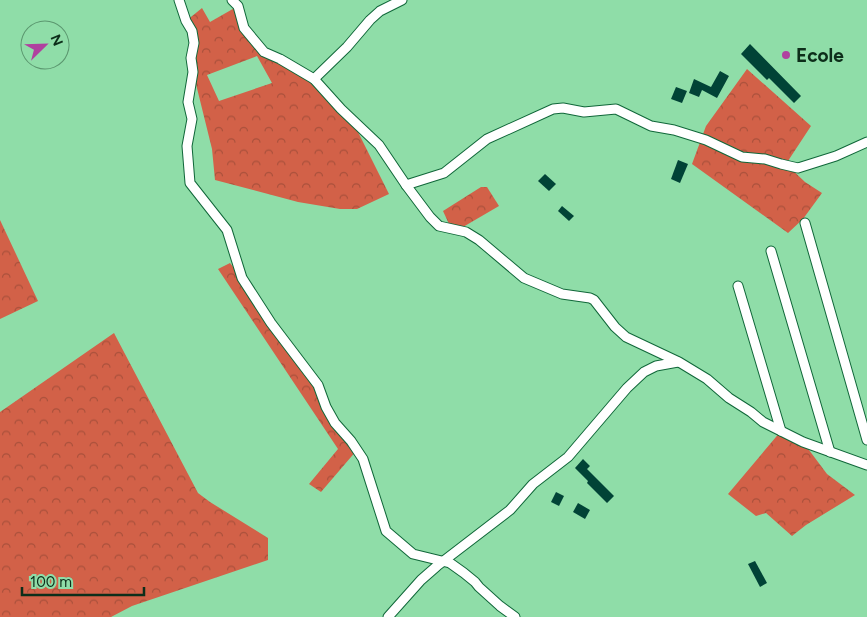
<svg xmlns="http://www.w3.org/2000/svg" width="867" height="617" viewBox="0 0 867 617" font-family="Figtree,sans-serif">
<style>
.forest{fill:url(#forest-crowns);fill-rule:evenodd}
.building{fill:#014336}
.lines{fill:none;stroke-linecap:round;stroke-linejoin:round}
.minor-casing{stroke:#106739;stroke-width:11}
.minor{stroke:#fff;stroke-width:9}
.poi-dot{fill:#b0419f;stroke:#8fdda8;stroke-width:2}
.labels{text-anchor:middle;stroke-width:5;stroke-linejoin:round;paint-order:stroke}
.poi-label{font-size:19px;font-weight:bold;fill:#0d2e1a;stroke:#8fdda8;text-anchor:start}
</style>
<defs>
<pattern id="forest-crowns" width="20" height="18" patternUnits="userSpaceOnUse" patternTransform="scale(1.25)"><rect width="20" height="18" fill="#d26148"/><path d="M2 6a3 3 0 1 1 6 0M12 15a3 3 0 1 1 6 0" fill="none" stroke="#a9503b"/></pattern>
</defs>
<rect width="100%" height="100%" fill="#8fdda8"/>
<g class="forest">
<path d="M238,6L244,28L264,52L311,76L352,120L389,194L357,209H340L298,202L215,180L212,149L193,72L194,43L186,21L202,8L210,22ZM257,56L272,83L219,101L207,75Z"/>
<path d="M747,69L811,126L786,164L805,182L822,193L803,219L788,233L692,164L706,126Z"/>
<path d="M481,187H487L499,206L463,227L449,224L443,211Z"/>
<path d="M0,220L38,301L0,319Z"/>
<path d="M230,263L242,278L318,385L326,407L357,450L321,492L309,484L338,449L218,269Z"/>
<path d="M114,333L198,493L210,502L268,538V560L132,606L111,617H0V412Z"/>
<path d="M781,431L803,442L827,474L855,495L806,525L792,536L766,513L756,516L728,494Z"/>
</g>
<g class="building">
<path d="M750,44L801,96L794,103L769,78L767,80L741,54Z"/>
<path d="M720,71L729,76L717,98L702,90L699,97L689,93L694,79L711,87Z"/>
<path d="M676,87L687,91L682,103L671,99Z"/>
<path d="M678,160L688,164L680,183L671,179Z"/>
<path d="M545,174L556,184L549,191L538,181Z"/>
<path d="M562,206L574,216L569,221L558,211Z"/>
<path d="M583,459L590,466L587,469L614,496L607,503L587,483L588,481L575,468Z"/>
<path d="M556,492L564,496L559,506L551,502Z"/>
<path d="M578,503L590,510L585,519L573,512Z"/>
<path d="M755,561L767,583L760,587L748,564Z"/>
</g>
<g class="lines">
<defs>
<g id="minor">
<path d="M179,0L186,21L192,31L194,43L191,58L193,72L188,102L192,119L187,146L190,183L227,230L242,278L271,323L318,385L326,407L335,423L351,441L363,459L386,531L413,554L450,563L464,573L475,582L479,587L500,606L515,617"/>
<path d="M232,0L238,6L244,28L264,52L280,59L314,79L341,109L379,145L406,185L430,217L439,226L466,232L479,240L524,278L562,294L590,298L594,300L615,327L626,337L679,362L707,379L729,398L751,412L763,422L803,442L867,465"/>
<path d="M314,79L347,47L370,20L380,11L402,0"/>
<path d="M406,185L444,173L487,139L553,109L563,108L584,112L616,109L651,126L674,130L706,140L742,157L765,159L781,164L798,168L836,156L867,142"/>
<path d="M805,223L867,440"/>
<path d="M771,251L830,452"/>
<path d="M738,286L781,431"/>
<path d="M388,617L421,580L437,566L510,510L533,484L568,457L627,388L644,372L656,366L678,362"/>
</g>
</defs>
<use href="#minor" class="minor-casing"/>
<use href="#minor" class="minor"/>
</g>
<circle class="poi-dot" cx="786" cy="55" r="5"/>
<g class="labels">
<g class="poi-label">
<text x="796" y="62">Ecole</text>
</g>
</g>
<g transform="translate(45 45) rotate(67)"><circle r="24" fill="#8fdda8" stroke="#5b976f"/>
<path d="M0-4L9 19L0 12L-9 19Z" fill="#b0419f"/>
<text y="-8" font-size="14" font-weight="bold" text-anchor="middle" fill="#0d2e1a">N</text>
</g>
<path d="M22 587v8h122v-8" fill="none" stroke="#0d2e1a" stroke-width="2.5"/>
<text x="30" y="587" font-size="15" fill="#0d2e1a" stroke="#8fdda8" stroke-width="4" paint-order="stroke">100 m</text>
</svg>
